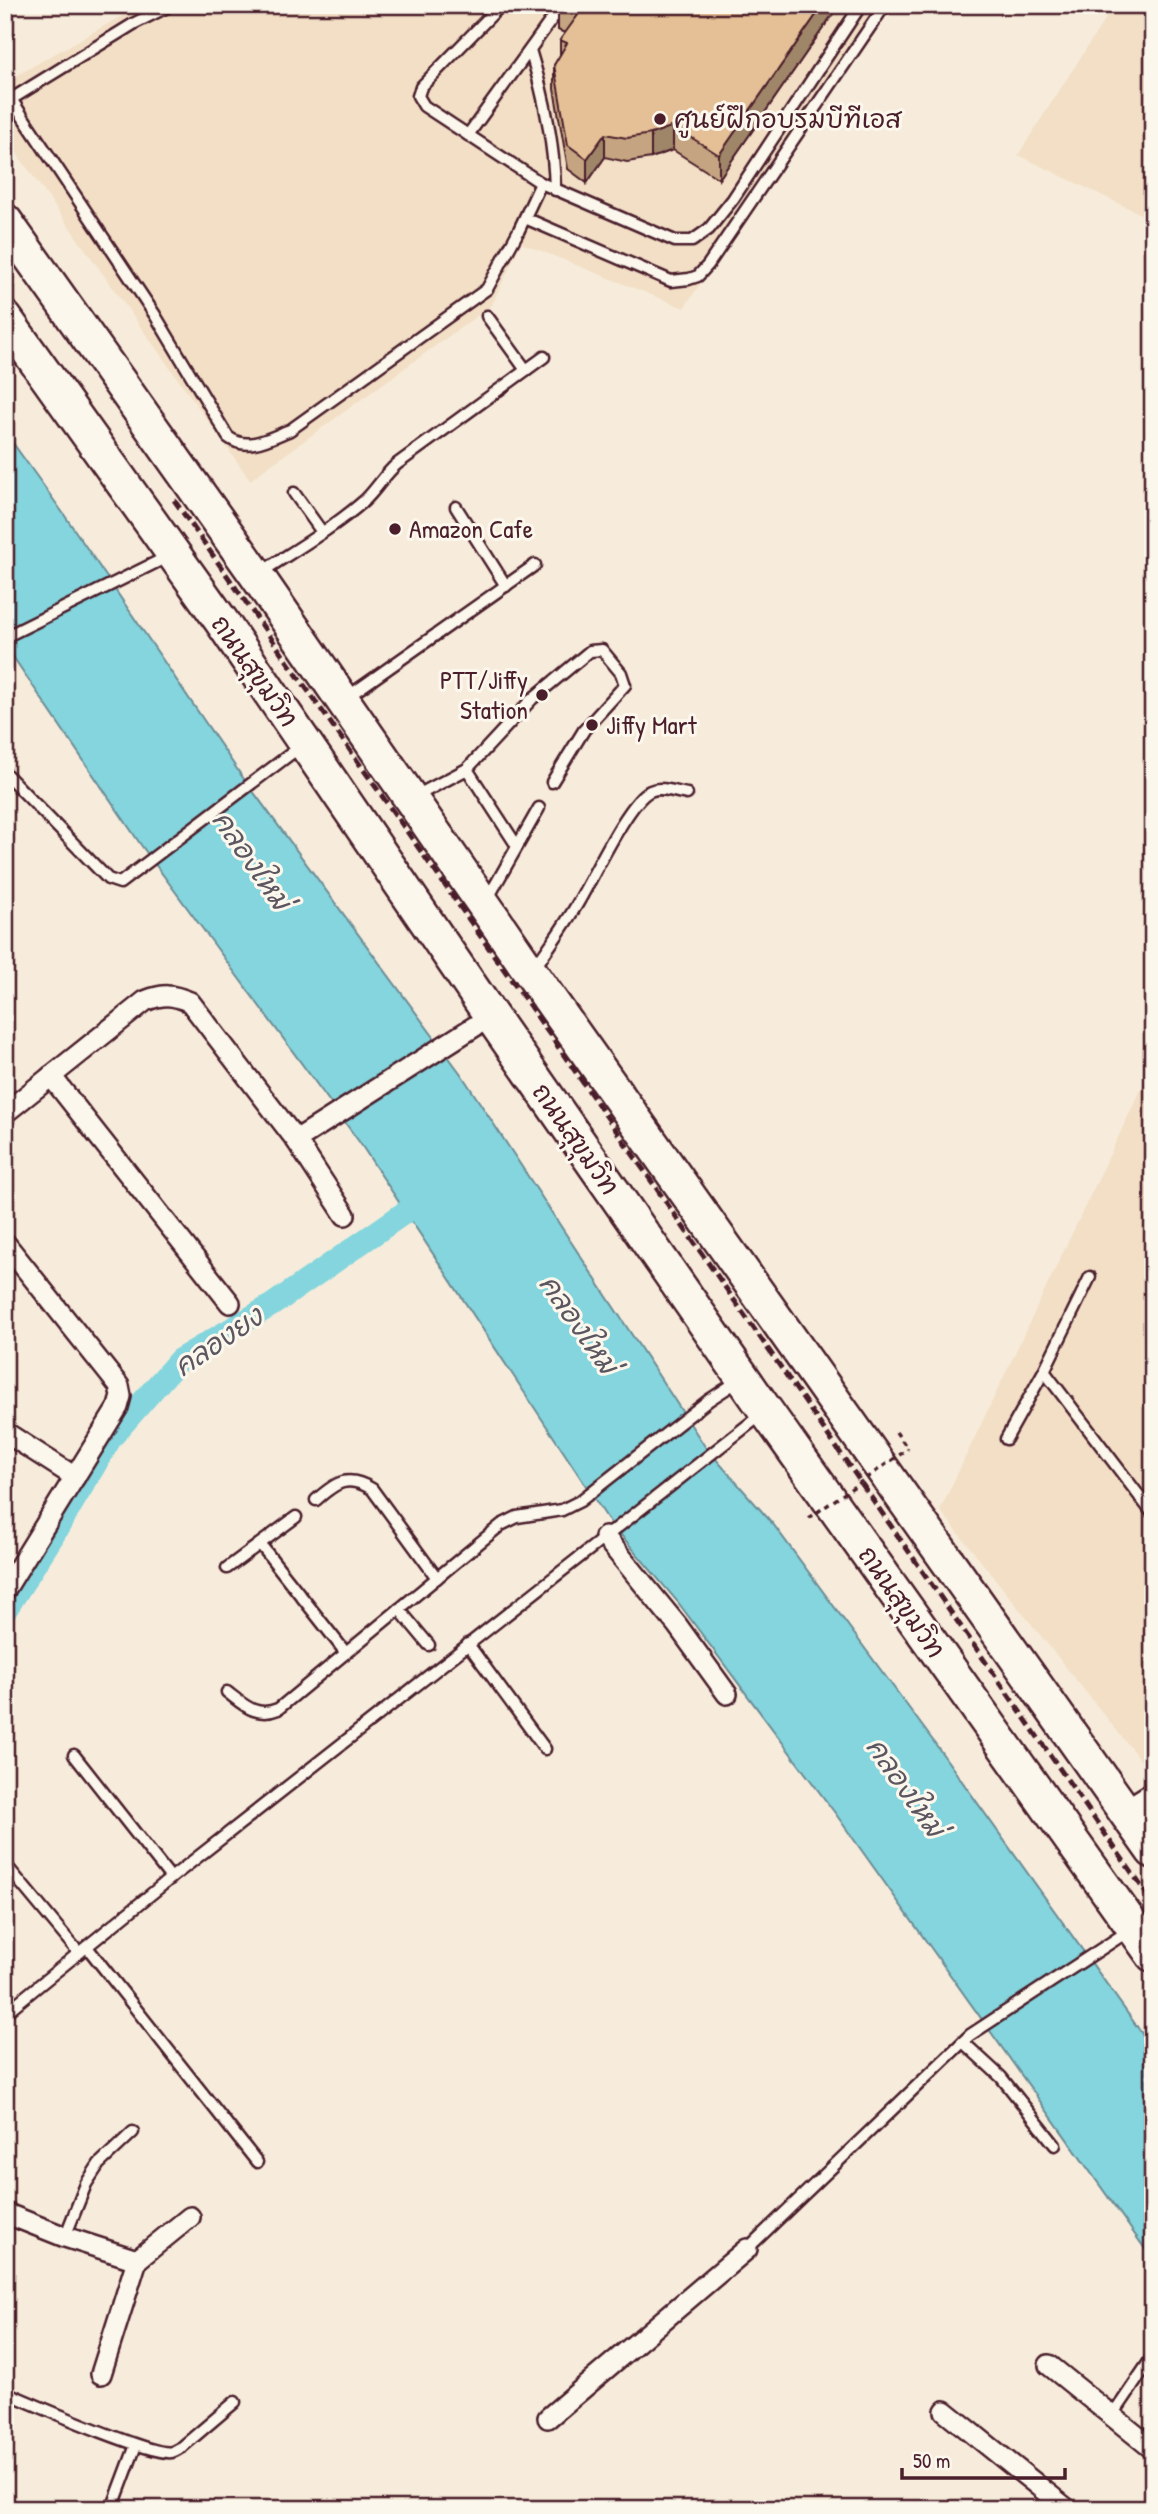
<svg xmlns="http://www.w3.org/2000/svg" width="1158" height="2514" viewBox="0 0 1158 2514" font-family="'Patrick Hand','Playpen Sans Thai',sans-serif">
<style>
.built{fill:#f2dfc6}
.water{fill:#84d5dd;stroke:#6d8c96;stroke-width:2}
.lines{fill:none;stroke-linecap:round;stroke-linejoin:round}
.canal{stroke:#84d5dd;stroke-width:23}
.service-casing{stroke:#4a1f2b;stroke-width:15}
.minor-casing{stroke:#4a1f2b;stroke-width:24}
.trunk-casing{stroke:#4a1f2b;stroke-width:38}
.path{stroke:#4a1f2b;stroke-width:3.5;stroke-dasharray:5 5;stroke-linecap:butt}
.service{stroke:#fbf7ec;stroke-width:10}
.minor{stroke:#fbf7ec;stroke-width:19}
.trunk{stroke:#fbf7ec;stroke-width:33}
.rail{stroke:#4a1f2b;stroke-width:5;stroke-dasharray:10 5;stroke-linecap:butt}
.path-bridge{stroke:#4a1f2b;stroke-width:3.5;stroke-dasharray:5 5;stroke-linecap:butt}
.wall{fill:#c5a581;stroke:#4a1f2b;stroke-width:2}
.shaded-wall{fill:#a08669;stroke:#4a1f2b;stroke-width:2}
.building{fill:#e5c096;stroke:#4a1f2b;stroke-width:2}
.poi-dot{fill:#4a1f2b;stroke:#fbf7ec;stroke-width:2.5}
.labels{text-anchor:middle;stroke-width:6;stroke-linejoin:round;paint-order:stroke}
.poi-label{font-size:26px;fill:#4a1f2b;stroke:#fbf7ec;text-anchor:start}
.street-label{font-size:26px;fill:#4a1f2b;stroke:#fbf7ec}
.water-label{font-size:28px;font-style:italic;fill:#5b5660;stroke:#fbf7ec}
</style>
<rect width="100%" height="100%" fill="#f7ecdb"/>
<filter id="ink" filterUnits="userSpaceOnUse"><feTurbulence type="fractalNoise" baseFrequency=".0143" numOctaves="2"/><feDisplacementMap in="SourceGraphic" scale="14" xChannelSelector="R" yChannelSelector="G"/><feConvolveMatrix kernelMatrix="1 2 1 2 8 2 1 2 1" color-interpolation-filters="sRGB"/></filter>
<g filter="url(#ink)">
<g class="built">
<path d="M141,5H887L684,308L521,243L492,305L250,480L5,137V82Z"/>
<path d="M1114,5H1153V220L1018,155Z"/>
<path d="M1153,1064V1776L940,1510Z"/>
</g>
<path class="water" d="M5,432L63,513L241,775L461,1074L706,1448L773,1524L934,1742L1153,2049V2260L835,1813L677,1601L609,1521L360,1143L141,845L5,645Z"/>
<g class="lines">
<path class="canal" d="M5,1611L53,1536L111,1438L179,1360L272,1305L430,1195"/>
<defs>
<g id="service">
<path d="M501,5L421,87L418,96L424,106L541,183"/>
<path d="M530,50C544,95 554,142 555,190"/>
<path d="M11,99L155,315L228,437C247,452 270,438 290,430L487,289L518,232L541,183L675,241H692L709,229L733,199L861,5"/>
<path d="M5,103L135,23L171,5"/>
<path d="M468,135L562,5"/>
<path d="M525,218L671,281L689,279L698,276L708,265L885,5"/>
<path d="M487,316L526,370"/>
<path d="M294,493L322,532"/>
<path d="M456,507L506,586"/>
<path d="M260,573C295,550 333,528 364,501C376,490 384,475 397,464L544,357"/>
<path d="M5,637L169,556"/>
<path d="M346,698L535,565"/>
<path d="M467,769L517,846"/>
<path d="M5,773L108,879L120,883L301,746"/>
<path d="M416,796L467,769L532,699L590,651L602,650L621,673L625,685L584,730L552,782"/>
<path d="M488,898L539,808"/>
<path d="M534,969C548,948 563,928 576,906C591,882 628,801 650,791C661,786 675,792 687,794"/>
<path d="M1044,1371L1090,1277"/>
<path d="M1006,1439L1044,1371L1153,1514"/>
<path d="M316,1500C336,1482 348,1474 372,1489L437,1578"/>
<path d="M260,1544L346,1653"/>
<path d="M227,1568L296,1517"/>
<path d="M399,1609L429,1645"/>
<path d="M468,1644L545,1749"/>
<path d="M227,1692C244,1705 256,1718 278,1709L501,1525L517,1517L562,1510L580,1501L709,1400L738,1381"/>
<path d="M74,1755L171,1878"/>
<path d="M5,1864L79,1953"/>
<path d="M87,1947L257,2162"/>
<path d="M5,2013L171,1878L762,1414"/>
<path d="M963,2042L1001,2077L1055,2145"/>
<path d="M65,2237L86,2184L99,2164L133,2132"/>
<path d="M747,2249L970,2035L1130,1930"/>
<path d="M5,2392C31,2403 154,2457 172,2452C176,2451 179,2448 182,2447L235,2402"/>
<path d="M1113,2415L1153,2356"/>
<path d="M112,2509L136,2445"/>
</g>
<g id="minor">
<path d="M51,1076L230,1303"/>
<path d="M5,1113L145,1001C163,994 172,994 190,1002L296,1140L491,1016"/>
<path d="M296,1140L345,1215"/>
<path d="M5,1243L119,1386L121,1396L118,1407L5,1590"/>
<path d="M5,1432L75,1477"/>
<path d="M605,1537L677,1625L727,1694"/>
<path d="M1124,1810L1153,1792"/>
<path d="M5,2213L65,2237L137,2260"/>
<path d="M1049,2365L1153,2449"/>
<path d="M101,2374L137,2260L190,2217"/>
<path d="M945,2411L1067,2509"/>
<path d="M548,2418L747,2249"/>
</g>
<g id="trunk">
<path d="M5,221L257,576L531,973L1153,1851"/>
<path d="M5,318L222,622L491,1016L766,1411L1153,1955"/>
</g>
</defs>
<use href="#service" class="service-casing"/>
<use href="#minor" class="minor-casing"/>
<use href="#trunk" class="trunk-casing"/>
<path class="path" d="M896,1432L908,1449"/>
<use href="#service" class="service"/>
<use href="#minor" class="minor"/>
<use href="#trunk" class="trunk"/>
<path class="rail" d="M174,500L536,1015L1153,1903"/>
<path class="path-bridge" d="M809,1518L908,1449"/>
</g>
<path class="wall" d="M839,5L719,179L673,150L651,158L627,162L605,157L587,183L568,169L554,89V65L560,56V40L565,33L558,30V6Z"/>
<g class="shaded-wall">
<path d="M823,5H839L719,179V155Z"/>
<path d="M673,126V150L651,158V134Z"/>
<path d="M605,134V157L587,183V159Z"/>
</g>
<path class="building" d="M558,5H823L719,155L673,126L651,134L627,138L605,134L587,159L568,145L554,65L567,43L560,40L578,15Z"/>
</g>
<g class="poi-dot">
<circle cx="660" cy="119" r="7"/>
<circle cx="395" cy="529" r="7"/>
<circle cx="542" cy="695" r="7"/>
<circle cx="592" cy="725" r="7"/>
</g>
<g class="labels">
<g class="poi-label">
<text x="674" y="128">ศูนย์ฝึกอบรมบีทีเอส</text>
<text x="409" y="538">Amazon Cafe</text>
<text x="528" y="689" text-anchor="end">PTT/Jiffy<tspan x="528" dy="30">Station</tspan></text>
<text x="606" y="734">Jiffy Mart</text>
</g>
<g class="street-label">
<text transform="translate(255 671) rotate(55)" y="9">ถนนสุขุมวิท</text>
<text transform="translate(576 1139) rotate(55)" y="9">ถนนสุขุมวิท</text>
<text transform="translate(902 1602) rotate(55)" y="9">ถนนสุขุมวิท</text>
</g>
<g class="water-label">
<text transform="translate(252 860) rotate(55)" y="10">คลองใหม่</text>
<text transform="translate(579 1324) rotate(55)" y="10">คลองใหม่</text>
<text transform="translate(218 1341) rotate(-34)" y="10">คลองยง</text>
<text transform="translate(906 1787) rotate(55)" y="10">คลองใหม่</text>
</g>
</g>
<rect width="1158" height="2514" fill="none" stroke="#fbf7ec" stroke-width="28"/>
<rect x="14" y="14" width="1130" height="2486" fill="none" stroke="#4a1f2b" stroke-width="2.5" filter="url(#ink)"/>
<path d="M902 2468v10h163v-10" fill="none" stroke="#4a1f2b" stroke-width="3.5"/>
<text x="913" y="2468" font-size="21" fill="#4a1f2b" stroke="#fbf7ec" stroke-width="5" paint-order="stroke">50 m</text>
</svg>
